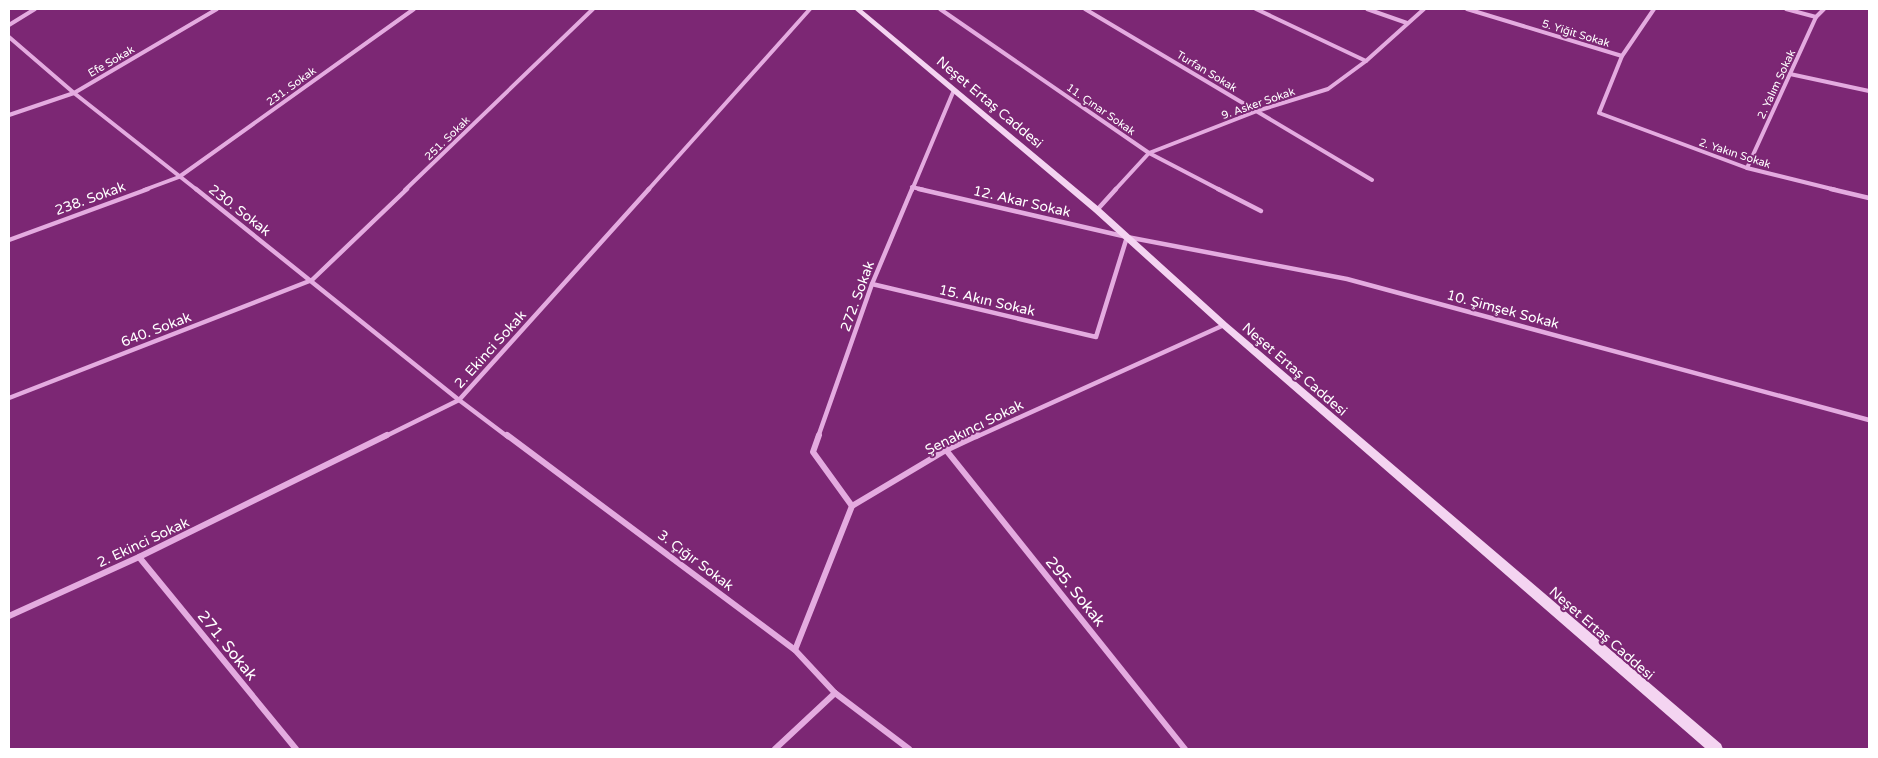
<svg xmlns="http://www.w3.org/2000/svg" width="1878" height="758" viewBox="0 0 1878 758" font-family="'Varela Round',sans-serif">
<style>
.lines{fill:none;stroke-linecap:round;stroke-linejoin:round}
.street-far2{stroke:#e4abe0;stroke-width:4}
.street-far1{stroke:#e4abe0;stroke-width:4.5}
.street{stroke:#e4abe0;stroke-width:6}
.secondary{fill:#f4d4f1;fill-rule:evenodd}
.labels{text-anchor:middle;stroke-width:4;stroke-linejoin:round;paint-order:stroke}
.far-street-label{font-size:11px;fill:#fff;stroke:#7c2774}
.street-label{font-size:14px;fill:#fff;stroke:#7c2774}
.near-street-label{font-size:16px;fill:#fff;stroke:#7c2774}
</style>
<rect width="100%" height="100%" fill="#7c2774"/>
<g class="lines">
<g class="street-far2">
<path d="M940,9L1149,153L1220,190"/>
<path d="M1085,9L1372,180"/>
<path d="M1256,9L1366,61"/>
<path d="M1367,9L1407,23"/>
<path d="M1467,9L1622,56"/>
<path d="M1654,9L1622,56L1599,113L1747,168L1836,190"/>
<path d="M1786,9L1816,17"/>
<path d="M9,25L35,9"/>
<path d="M9,37L74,93L197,190"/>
<path d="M1790,74L1869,91"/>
<path d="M9,115L74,93L217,9"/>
<path d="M1747,168L1816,17L1824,9"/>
<path d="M912,187L924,190"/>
<path d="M144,190L179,177L414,9"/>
<path d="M405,190L593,9"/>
<path d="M648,190L810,9"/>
<path d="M912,190L954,90"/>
<path d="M1115,190L1149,153L1257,111L1328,89L1366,61L1424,9"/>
</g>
<g class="street-far1">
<path d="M196,189L459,400L508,437"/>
<path d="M919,189L1127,237L1347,279L1869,420"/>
<path d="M1218,189L1261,211"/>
<path d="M1831,189L1869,198"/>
<path d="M1097,210L1116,189"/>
<path d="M9,240L148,189"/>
<path d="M872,284L1096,337L1127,237"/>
<path d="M9,398L312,280L407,189"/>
<path d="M384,437L459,400L649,189"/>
<path d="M818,437L872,284L912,189"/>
<path d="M976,437L1224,325"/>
</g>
<g class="street">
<path d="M507,435L795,650L835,693L909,749"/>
<path d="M819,435L813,452L852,506"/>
<path d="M946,450L1185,749"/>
<path d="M139,557L296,749"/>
<path d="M9,616L139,557L387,435"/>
<path d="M795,650L852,506L946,450L978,435"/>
<path d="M775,749L835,693"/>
</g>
<path class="secondary" d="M854,9H861L1100,208L1227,323L1721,744L1723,749H1706L1221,327L1094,212Z"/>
</g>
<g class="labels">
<g class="far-street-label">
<text transform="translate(1576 33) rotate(17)" y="4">5. Yiğit Sokak</text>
<text transform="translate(111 61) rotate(-30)" y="4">Efe Sokak</text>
<text transform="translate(1207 71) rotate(31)" y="4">Turfan Sokak</text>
<text transform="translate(1776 84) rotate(-65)" y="4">2. Yalım Sokak</text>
<text transform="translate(291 86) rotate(-36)" y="4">231. Sokak</text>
<text transform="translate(1258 103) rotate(-19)" y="4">9. Asker Sokak</text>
<text transform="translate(1101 109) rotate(35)" y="4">11. Çınar Sokak</text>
<text transform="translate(447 138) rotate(-44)" y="4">251. Sokak</text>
<text transform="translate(1735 153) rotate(18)" y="4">2. Yakın Sokak</text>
</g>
<g class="street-label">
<text transform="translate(990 102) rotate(40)" y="5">Neşet Ertaş Caddesi</text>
<text transform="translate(90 198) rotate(-20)" y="5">238. Sokak</text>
<text transform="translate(1022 201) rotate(13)" y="5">12. Akar Sokak</text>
<text transform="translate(240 210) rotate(38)" y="5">230. Sokak</text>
<text transform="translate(857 296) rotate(-70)" y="5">272. Sokak</text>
<text transform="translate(987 300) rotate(13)" y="5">15. Akın Sokak</text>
<text transform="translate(1503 309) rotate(15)" y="5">10. Şimşek Sokak</text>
<text transform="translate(156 329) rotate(-21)" y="5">640. Sokak</text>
<text transform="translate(490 349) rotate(-48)" y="5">2. Ekinci Sokak</text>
<text transform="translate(1295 369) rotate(41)" y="5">Neşet Ertaş Caddesi</text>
<text transform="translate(974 427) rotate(-26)" y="5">Şenakıncı Sokak</text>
<text transform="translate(143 542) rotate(-25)" y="5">2. Ekinci Sokak</text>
<text transform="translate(696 560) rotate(37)" y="5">3. Çığır Sokak</text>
<text transform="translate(1602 633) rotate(41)" y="5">Neşet Ertaş Caddesi</text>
</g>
<g class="near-street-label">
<text transform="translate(1076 591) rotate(51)" y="6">295. Sokak</text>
<text transform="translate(228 645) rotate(51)" y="6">271. Sokak</text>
</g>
</g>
<rect width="1878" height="758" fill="none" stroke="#ffffff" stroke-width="20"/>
</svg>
